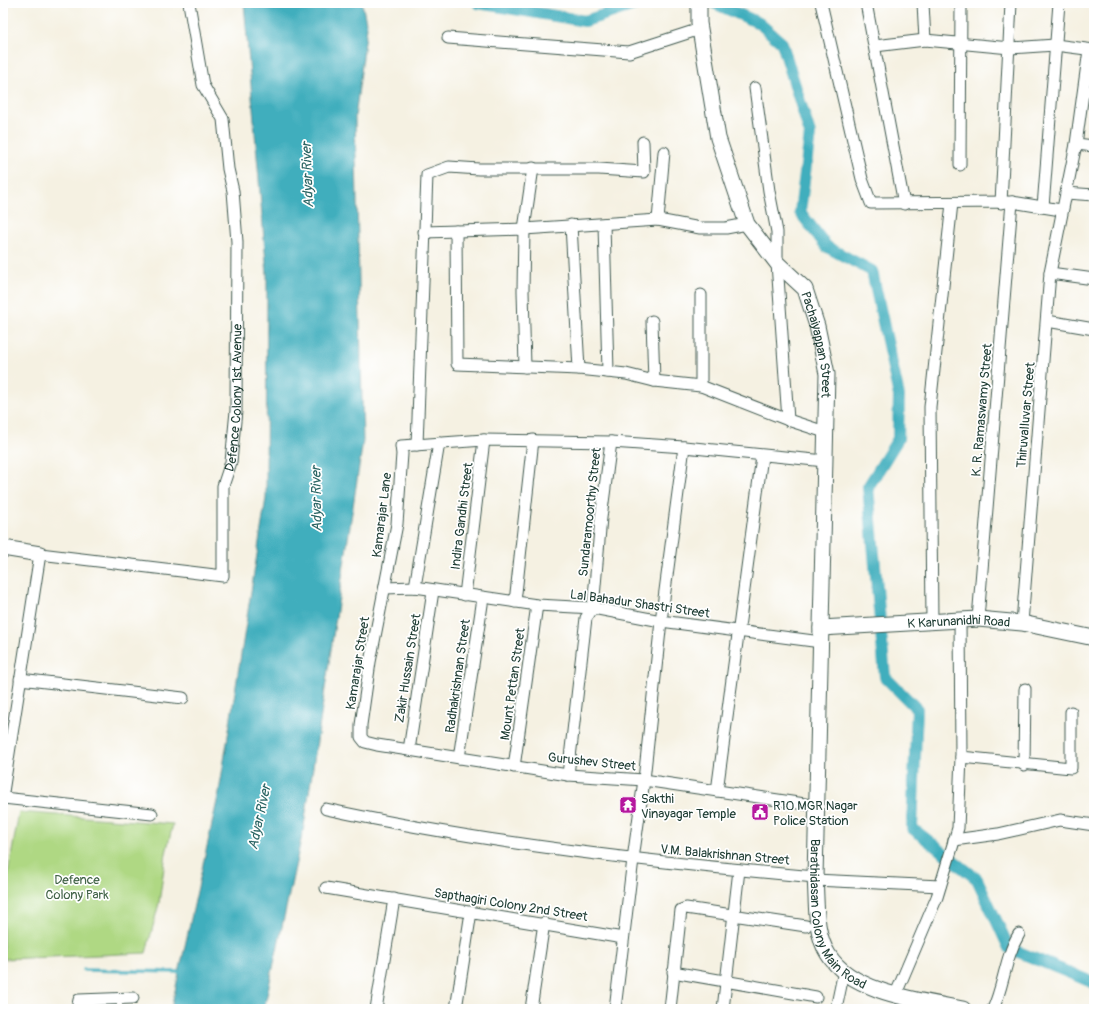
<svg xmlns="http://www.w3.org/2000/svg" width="1097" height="1012" viewBox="0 0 1097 1012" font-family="Pangolin,sans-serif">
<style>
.park{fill:#afd883;stroke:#678a5c}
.water{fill:#40aebd;stroke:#307678}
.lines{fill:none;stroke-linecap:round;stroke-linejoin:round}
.stream{stroke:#40aebd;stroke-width:3.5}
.canal{stroke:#40aebd;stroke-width:12}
.street-casing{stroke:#3f584e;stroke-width:13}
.secondary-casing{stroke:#3f584e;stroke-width:17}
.street{stroke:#fff;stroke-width:11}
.secondary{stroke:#fff;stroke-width:15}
.labels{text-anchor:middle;stroke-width:3.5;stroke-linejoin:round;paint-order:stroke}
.street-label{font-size:13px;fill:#1f3d34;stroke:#fff}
.poi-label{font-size:13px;fill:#1f3d34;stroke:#fff;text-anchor:start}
.park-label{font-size:13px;fill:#436448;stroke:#fff}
.water-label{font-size:14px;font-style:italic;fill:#2b6564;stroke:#fff}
</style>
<rect width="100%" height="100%" fill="#fff"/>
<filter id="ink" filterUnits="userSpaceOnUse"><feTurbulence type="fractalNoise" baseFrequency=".025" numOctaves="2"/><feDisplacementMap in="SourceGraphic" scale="8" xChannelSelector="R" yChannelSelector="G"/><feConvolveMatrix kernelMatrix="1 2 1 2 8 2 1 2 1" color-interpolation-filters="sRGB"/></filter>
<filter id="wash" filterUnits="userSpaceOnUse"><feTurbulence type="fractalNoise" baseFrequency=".012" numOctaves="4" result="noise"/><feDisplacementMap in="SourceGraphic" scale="16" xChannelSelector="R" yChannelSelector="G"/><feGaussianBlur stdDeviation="0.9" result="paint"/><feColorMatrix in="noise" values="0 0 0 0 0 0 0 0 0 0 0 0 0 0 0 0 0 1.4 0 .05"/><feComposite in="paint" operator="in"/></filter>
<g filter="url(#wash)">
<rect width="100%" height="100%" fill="#f5f1e2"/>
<path class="park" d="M19,812L173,824L166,853L159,903L146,953L3,959V902Z"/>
<path class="water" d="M244,3H362L367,27L355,117L363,441L304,826L264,1009H171L219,792L266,498L267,275Z"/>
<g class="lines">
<path class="stream" d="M84,970L179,972"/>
<g class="canal">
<path d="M478,3L585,21L640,3"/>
<path d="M714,3L759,23L782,43L810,134L800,212L827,247L872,271L899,396L898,439L868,487L885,677L917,709L912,828L977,879L1009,948L1094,983"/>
</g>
</g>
</g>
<g filter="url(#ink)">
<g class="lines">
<defs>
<g id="street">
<path d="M821,3L862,179L871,203L1012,202L1061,210"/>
<path d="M866,3L904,204"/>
<path d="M923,3L925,40"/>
<path d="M448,38L629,52L700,29"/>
<path d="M875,46L925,40L1010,48L1055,45L1094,50"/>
<path d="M755,88L769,191L777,232V263L788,420"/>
<path d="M1084,91L1094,92"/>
<path d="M1076,144L1094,146"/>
<path d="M960,165L961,3"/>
<path d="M1066,193L1094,195"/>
<path d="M1001,203L1011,3"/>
<path d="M1043,207L1059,3"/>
<path d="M658,220L664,152"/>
<path d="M604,224L608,372"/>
<path d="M571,225L579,369"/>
<path d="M456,231L457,364L579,369L626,374L654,381L701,386L788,420L825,432"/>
<path d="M424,232L524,229L658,220L700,228H726L747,224"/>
<path d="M1050,273L1094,279"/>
<path d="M652,321L654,381"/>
<path d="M1047,321L1094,329"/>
<path d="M525,367L523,291L524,229L533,168"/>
<path d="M701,386V295"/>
<path d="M417,445L427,175L449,167L479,169H599L644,172L643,142"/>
<path d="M415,587L439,443"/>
<path d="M385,588L415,587L537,605L593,608L661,621L821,642"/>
<path d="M465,595L484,440"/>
<path d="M515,602L533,440"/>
<path d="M978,619L1012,202"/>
<path d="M932,621L930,407L952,203"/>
<path d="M1022,623L1050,273L1076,144L1089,50"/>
<path d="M20,679L183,698"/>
<path d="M409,750L433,591"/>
<path d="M961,757L1071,768V712"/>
<path d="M459,758L483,598"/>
<path d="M1024,765L1025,689"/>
<path d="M514,767L537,605"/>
<path d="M568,775L586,618L593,608L601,518L611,442"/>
<path d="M717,791L762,456"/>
<path id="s1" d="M3,792L40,554L223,576V486L231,462L236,411L237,242L233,191L228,169L223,119L203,85L189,3"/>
<path d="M3,798L152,814"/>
<path d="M818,806L644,780L568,775L377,745L365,742L361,737V725L370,662L397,524L402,454L401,446L484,440L611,442L684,447L825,461"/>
<path d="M326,809C487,844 651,862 815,877"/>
<path d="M954,840L998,834L1060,820L1094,825"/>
<path d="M815,880L940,886"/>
<path d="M326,888L623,938"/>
<path d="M673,972L816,997"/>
<path d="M895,996L937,897L958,828L961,757L960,619"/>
<path d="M77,1009L79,1000L133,998"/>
<path d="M376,1009L394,899"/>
<path d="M456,1009L471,912"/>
<path d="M531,1009L544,923"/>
<path d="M615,1009L633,859L644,780L661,621L684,447"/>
<path d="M670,1009L681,910L686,908L806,926"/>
<path d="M723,1009L739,870"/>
<path d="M836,1009L844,971"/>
<path d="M993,1009C1004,985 1005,957 1019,934"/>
</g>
<g id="secondary">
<path id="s2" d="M699,3V23L718,138L747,224L777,263L805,289L817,326L827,374L815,877C817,901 814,932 828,954C851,993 922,1001 963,1009"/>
<path d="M3,548L40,554"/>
<path id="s3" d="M821,628L978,619L1022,623L1094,638"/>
</g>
</defs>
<use href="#street" class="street-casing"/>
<use href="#secondary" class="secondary-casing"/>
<use href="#street" class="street"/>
<use href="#secondary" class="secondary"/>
</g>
</g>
<defs>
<symbol id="temple-square" viewBox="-11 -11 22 22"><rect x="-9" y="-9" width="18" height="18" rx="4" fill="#b5179e" stroke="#fff"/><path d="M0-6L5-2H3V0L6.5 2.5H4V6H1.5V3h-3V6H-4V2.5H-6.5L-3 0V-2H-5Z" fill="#fff"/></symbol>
<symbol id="civic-square" viewBox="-11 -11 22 22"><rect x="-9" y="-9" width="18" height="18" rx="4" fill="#b5179e" stroke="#fff"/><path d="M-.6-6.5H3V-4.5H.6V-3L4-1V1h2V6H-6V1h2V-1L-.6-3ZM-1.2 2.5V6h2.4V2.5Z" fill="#fff"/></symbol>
</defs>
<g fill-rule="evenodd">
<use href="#temple-square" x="618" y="795" width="20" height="20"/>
<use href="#civic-square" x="750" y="802" width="20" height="20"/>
</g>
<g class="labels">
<g class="street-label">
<text dy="5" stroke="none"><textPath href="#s2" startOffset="372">Pachaiyappan Street</textPath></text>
<text dy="5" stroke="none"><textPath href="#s1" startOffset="605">Defence Colony 1st Avenue</textPath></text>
<text transform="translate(981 410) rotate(-85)" y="5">K. R. Ramaswamy Street</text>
<text transform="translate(1025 415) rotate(-85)" y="5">Thiruvalluvar Street</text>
<text transform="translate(589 512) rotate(-84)" y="5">Sundaramoorthy Street</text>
<text transform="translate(381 515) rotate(-83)" y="5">Kamarajar Lane</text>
<text transform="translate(461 516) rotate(-83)" y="5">Indira Gandhi Street</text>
<text transform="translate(640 603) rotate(8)" y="5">Lal Bahadur Shastri Street</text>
<text dy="5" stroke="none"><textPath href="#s3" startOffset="138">K Karunanidhi Road</textPath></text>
<text transform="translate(357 663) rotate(-81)" y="5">Kamarajar Street</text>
<text transform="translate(407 668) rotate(-81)" y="5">Zakir Hussain Street</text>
<text transform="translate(457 676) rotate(-82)" y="5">Radhakrishnan Street</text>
<text transform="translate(512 684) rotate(-82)" y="5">Mount Pettan Street</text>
<text transform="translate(592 761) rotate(6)" y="5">Gurushev Street</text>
<text transform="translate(725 854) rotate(5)" y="5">V.M. Balakrishnan Street</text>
<text transform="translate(511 904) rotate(9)" y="5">Sapthagiri Colony 2nd Street</text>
<text dy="5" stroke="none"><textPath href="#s2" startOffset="951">Barathidasan Colony Main Road</textPath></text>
</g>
<g class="poi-label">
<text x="641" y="803">Sakthi<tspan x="641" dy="15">Vinayagar Temple</tspan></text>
<text x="773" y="810">R10 MGR Nagar<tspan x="773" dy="15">Police Station</tspan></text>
</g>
<g class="park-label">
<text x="77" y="884">Defence<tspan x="77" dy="15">Colony Park</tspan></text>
</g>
<g class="water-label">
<text transform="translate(307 175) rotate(-92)" y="5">Adyar River</text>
<text transform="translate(316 499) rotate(-91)" y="5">Adyar River</text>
<text transform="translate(259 817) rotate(-78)" y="5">Adyar River</text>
</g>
</g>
<rect width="1097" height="1012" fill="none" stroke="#fff" stroke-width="16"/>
</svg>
